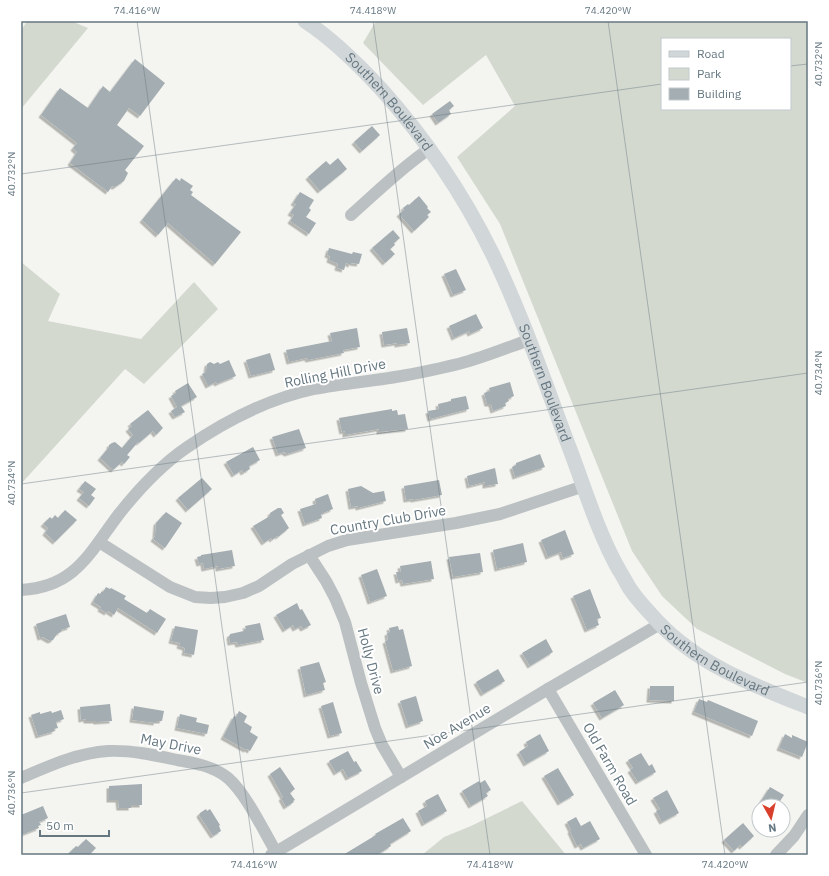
<svg xmlns="http://www.w3.org/2000/svg" width="829" height="876" viewBox="0 0 829 876" font-family="'IBM Plex Sans',sans-serif">
<style>
.green{fill:#d4d9d0;fill-rule:evenodd}
.building{fill:#a4adb1;filter:url(#shadow)}
.lines{fill:none;stroke-linecap:round;stroke-linejoin:round}
.minor{stroke:#bbc0c2;stroke-width:12}
.major{stroke:#d1d6d9;stroke-width:15}
.ticks{fill:none;stroke:#657780;stroke-width:1;stroke-opacity:0.45}
.labels{text-anchor:middle;stroke-width:4;stroke-linejoin:round;paint-order:stroke}
.street-label{font-size:14px;fill:#657780;stroke:#fff}
.neatline{fill:none;stroke:#657780;stroke-width:1.5}
.ticks-label{font-size:10px;text-anchor:middle;fill:#657780}
</style>
<defs>
<filter id="shadow"><feDropShadow dx="-2.5" dy="2.5" stdDeviation="0" flood-color="#0004"/></filter>
</defs>
<rect width="100%" height="100%" fill="#f4f4f0"/>
<g class="green">
<path d="M27,21H71L88,28L21,109V31Z"/>
<path d="M376,21H808V683L785,674L697,629L662,596L632,551L500,224L457,157L515,106L486,55L423,105L363,43ZM662,39H790V109H662Z"/>
<path d="M21,262L60,294L48,321L141,339L194,282L218,309L144,384L125,369L21,484Z"/>
<path d="M522,801L566,855H422L444,837L471,826Z"/>
</g>
<g class="building">
<path d="M135,59L165,83L140,116L129,108L117,125L144,146L125,170L128,173L124,181L115,187L112,186L108,192L70,163L77,152L73,148L77,143L41,115L60,88L88,108L103,86L110,92Z"/>
<path d="M450,101L454,106L449,110L451,114L438,123L432,114Z"/>
<path d="M372,126L380,135L362,151L354,142Z"/>
<path d="M338,158L347,169L320,191L308,177L326,161L330,165Z"/>
<path d="M176,178L180,181L181,178L193,186L190,190L193,192L191,195L241,232L215,264L168,223L158,235L142,220Z"/>
<path d="M300,192L314,200L309,208L311,210L306,217L316,223L309,234L290,221L294,215L290,213L296,204L293,203Z"/>
<path d="M419,196L428,207L427,208L431,212L427,215L429,217L414,231L399,214L404,210L403,208L408,204L409,205Z"/>
<path d="M393,230L400,238L394,243L395,245L390,249L395,254L385,263L372,248Z"/>
<path d="M329,248L352,254L353,252L362,254L359,264L351,263V265L346,263L344,270L337,268L338,264L329,260L330,256L327,255Z"/>
<path d="M456,269L466,290L453,295L444,274Z"/>
<path d="M476,314L483,328L470,334L469,331L454,338L449,326Z"/>
<path d="M357,328L360,347L343,350L344,353L308,360L307,358L289,362L286,350L332,341L330,333Z"/>
<path d="M407,328L410,343L397,345V343L384,345L382,332Z"/>
<path d="M270,353L275,370L251,376L246,360Z"/>
<path d="M229,360L236,376L221,382L217,384L216,382L208,386L202,374L206,372L207,364L210,362L214,364L218,362L220,364Z"/>
<path d="M510,382L514,396L508,399L509,401L505,403L506,406L493,411L491,404H487L484,393L490,391L489,388Z"/>
<path d="M188,383L197,397L181,406L185,412L175,417L171,411L177,407L171,396L176,393L175,391Z"/>
<path d="M466,396L469,409L430,419L428,411L439,409L438,404L451,401V399Z"/>
<path d="M392,409V411L397,410L398,415L405,414L408,429L379,432V429L345,435V431L342,432L341,428L339,418Z"/>
<path d="M148,410L163,428L156,435L153,431L139,443L138,442L127,455L130,457L124,464L122,462L113,470L100,458L109,447V445L112,443L115,442L122,448L133,435L128,429L132,426L130,424Z"/>
<path d="M299,429L306,448L287,454L284,452L278,454L272,437Z"/>
<path d="M253,447L260,460L249,466L250,469L243,473L242,470L234,475L226,462Z"/>
<path d="M540,454L545,467L515,477L512,467L516,465V463Z"/>
<path d="M495,468L498,484L485,486V482L469,486L467,476Z"/>
<path d="M202,478L212,489L188,510L178,498Z"/>
<path d="M439,480L442,495L413,500V499L406,500L404,486Z"/>
<path d="M85,481L96,489L91,495L95,498L89,506L79,498L84,492L79,489Z"/>
<path d="M361,486L373,493L384,491L386,501L358,508V506L351,507L348,489Z"/>
<path d="M328,494L333,509L323,513V514H321L322,518L305,524L300,509L316,504L315,499Z"/>
<path d="M278,508H281L284,513L281,515L289,528L278,537L277,536L272,540L271,538L264,543L253,526L270,516V513Z"/>
<path d="M65,510L77,520L55,542L45,533L48,528L43,524L50,517L52,519L55,515L58,518Z"/>
<path d="M166,512L182,523L165,548L153,539L155,536L156,523Z"/>
<path d="M565,530L574,554L563,558L561,552L548,557L541,540Z"/>
<path d="M523,543L527,562L497,569L493,550Z"/>
<path d="M232,550L235,566L218,569V566L204,569L203,563L199,564L197,557L201,556V555Z"/>
<path d="M480,553L483,572L453,577L449,557Z"/>
<path d="M431,561L434,579L403,584L402,580L398,581L396,572H401L400,566Z"/>
<path d="M377,569L387,596L370,602L361,575Z"/>
<path d="M106,587L110,589L111,588L126,596L124,599L147,613L150,609L166,619L157,633L118,608L114,615L108,611L107,613L100,609L101,607L93,602L98,593L100,594L102,591L103,592Z"/>
<path d="M590,589L601,618L597,619L599,625L587,630L573,596Z"/>
<path d="M297,603L300,610L302,609L311,625L303,629L301,626L295,629L293,625L285,630L276,615Z"/>
<path d="M66,614L70,627L61,630V632L57,634L53,640L50,641L43,637L40,638L36,624Z"/>
<path d="M260,623L264,640L238,645L237,642L230,643L229,636L230,635V634L244,631L243,630L246,629L245,626Z"/>
<path d="M175,626L198,630L194,655L184,653L185,648L179,646L180,643L171,641Z"/>
<path d="M398,626L399,630L403,629L412,666L393,671L385,641L388,640L387,633L390,632L389,628Z"/>
<path d="M546,639L553,652L530,666L522,653Z"/>
<path d="M319,662L326,682L323,683L325,690L306,695L300,667Z"/>
<path d="M498,669L505,681L483,694L476,682Z"/>
<path d="M650,686H674V701L649,700Z"/>
<path d="M615,690L624,705L602,718L593,703Z"/>
<path d="M416,696L423,721L408,726L400,701Z"/>
<path d="M699,699L707,702L708,700L758,721L752,736L694,712Z"/>
<path d="M333,702L342,733L330,736L321,706Z"/>
<path d="M110,704L112,721L96,722V721H86V719L81,720L80,707Z"/>
<path d="M134,706L164,711L162,721H156V723L132,720Z"/>
<path d="M61,710L64,719L56,722L58,728L54,729L55,731L38,736L31,715L40,712V714L51,711L52,713Z"/>
<path d="M239,711L247,716L244,722L252,727L250,732L258,737L250,751L247,749L246,750L223,737L234,716L236,717Z"/>
<path d="M180,714L197,718L196,722L209,725L207,734L177,728Z"/>
<path d="M540,734L549,751L526,764L519,752L528,746L526,742Z"/>
<path d="M785,734L792,738V735L808,742L802,757L779,748Z"/>
<path d="M348,751L354,762L356,761L362,771L348,778L343,769L336,773L329,761Z"/>
<path d="M641,753L649,766L652,764L656,772L638,782L630,770L633,768L628,760Z"/>
<path d="M280,767L295,789L290,793L295,800L293,801L294,802L286,807L281,798L283,797L270,774Z"/>
<path d="M558,768L574,795L560,803L544,776Z"/>
<path d="M485,780L491,790L486,793L488,796L471,806L462,791L479,781L480,783Z"/>
<path d="M142,784V805H131V808H119L118,800H109V786Z"/>
<path d="M770,787L784,795L777,806H758Z"/>
<path d="M667,790L679,813L662,822L656,811L660,809L653,798Z"/>
<path d="M438,794L447,811L424,824L418,811L427,806L425,801Z"/>
<path d="M43,806L48,818L39,822L41,825L38,826L39,828L21,835V815Z"/>
<path d="M206,809L207,811L210,809L220,825L219,826L221,831L213,836L199,815L200,813Z"/>
<path d="M576,817L581,826L590,821L600,839L583,848L581,844L577,846L570,831L571,830L567,822Z"/>
<path d="M403,818L411,831L390,844L391,846L377,855H343L376,835L375,834Z"/>
<path d="M743,823L754,836L742,847L740,845L734,851L724,840Z"/>
<path d="M86,839L96,848L89,855H67L76,846L78,847Z"/>
</g>
<g class="lines">
<g class="minor">
<path d="M351,215C377,192 401,168 429,149"/>
<path d="M99,542L170,587L195,597L211,598L225,597L243,593L259,586L292,564L328,546L347,540L456,523L500,514L584,486"/>
<path d="M309,555L326,581L335,598L345,622L361,683L375,728L382,745L401,777"/>
<path d="M21,590C76,587 90,552 119,514C138,490 160,466 186,448C225,421 267,399 314,389C345,383 376,381 407,375C427,371 449,367 469,361C489,355 509,347 529,340"/>
<path d="M548,689L646,855"/>
<path d="M21,778C49,766 77,753 108,751C131,750 154,755 177,760C195,763 213,766 228,778C247,795 263,830 276,852"/>
<path d="M271,855L548,689L660,624"/>
<path d="M776,855L794,836L808,815"/>
</g>
<path class="major" id="s1" d="M305,21C334,40 358,64 381,89C425,138 463,194 492,253C521,313 543,377 566,439C583,482 596,529 619,570C624,577 627,586 633,593C640,603 650,613 659,623C699,665 755,686 808,707"/>
</g>
<path class="ticks" d="M137,21L254,855M373,21L490,855M608,21L725,855M790,66L808,64M21,174L662,84M21,484L808,373M21,793L808,682"/>
<g class="labels">
<g class="street-label">
<text dy="5" stroke="none"><textPath href="#s1" startOffset="117">Southern Boulevard</textPath></text>
<text transform="translate(335 373) rotate(-11)" y="5">Rolling Hill Drive</text>
<text dy="5" stroke="none"><textPath href="#s1" startOffset="441">Southern Boulevard</textPath></text>
<text transform="translate(388 520) rotate(-10)" y="5">Country Club Drive</text>
<text dy="5" stroke="none"><textPath href="#s1" startOffset="777">Southern Boulevard</textPath></text>
<text transform="translate(371 661) rotate(75)" y="5">Holly Drive</text>
<text transform="translate(457 726) rotate(-31)" y="5">Noe Avenue</text>
<text transform="translate(171 744) rotate(11)" y="5">May Drive</text>
<text transform="translate(610 764) rotate(60)" y="5">Old Farm Road</text>
</g>
</g>
<rect width="829" height="876" fill="none" stroke="#ffffff" stroke-width="44"/>
<rect x="661" y="38" width="130" height="72" fill="#ffffff" stroke="#c1c9cc"/>
<rect x="669" y="51" width="20" height="6" fill="#d1d6d9" stroke="#c1c9cc"/>
<text x="697" y="58" font-size="12" fill="#657780">Road</text>
<rect x="669" y="68" width="20" height="12" fill="#d4d9d0" stroke="#c1c9cc"/>
<text x="697" y="78" font-size="12" fill="#657780">Park</text>
<rect x="669" y="88" width="20" height="12" fill="#a4adb1" stroke="#c1c9cc"/>
<text x="697" y="98" font-size="12" fill="#657780">Building</text>
<g transform="translate(771 818) rotate(172)"><circle r="19" fill="#ffffff" stroke="#c1c9cc"/>
<path d="M0-3L7 15L0 10L-7 15Z" fill="#d9402c"/>
<text y="-6" font-size="11" font-weight="bold" text-anchor="middle" fill="#657780">N</text>
</g>
<path d="M40 830v6h69v-6" fill="none" stroke="#657780" stroke-width="2"/>
<text x="46" y="830" font-size="12" fill="#657780" stroke="#ffffff" stroke-width="3" paint-order="stroke">50 m</text>
<rect x="22" y="22" width="785" height="832" class="neatline"/>
<g class="ticks-label">
<text x="137" y="14">74.416°W</text>
<text x="373" y="14">74.418°W</text>
<text x="608" y="14">74.420°W</text>
<text transform="translate(818 64) rotate(-90)" y="4">40.732°N</text>
<text transform="translate(11 174) rotate(-90)" y="4">40.732°N</text>
<text transform="translate(818 373) rotate(-90)" y="4">40.734°N</text>
<text transform="translate(11 483) rotate(-90)" y="4">40.734°N</text>
<text transform="translate(818 683) rotate(-90)" y="4">40.736°N</text>
<text transform="translate(11 793) rotate(-90)" y="4">40.736°N</text>
<text x="254" y="868">74.416°W</text>
<text x="490" y="868">74.418°W</text>
<text x="725" y="868">74.420°W</text>
</g>
</svg>
